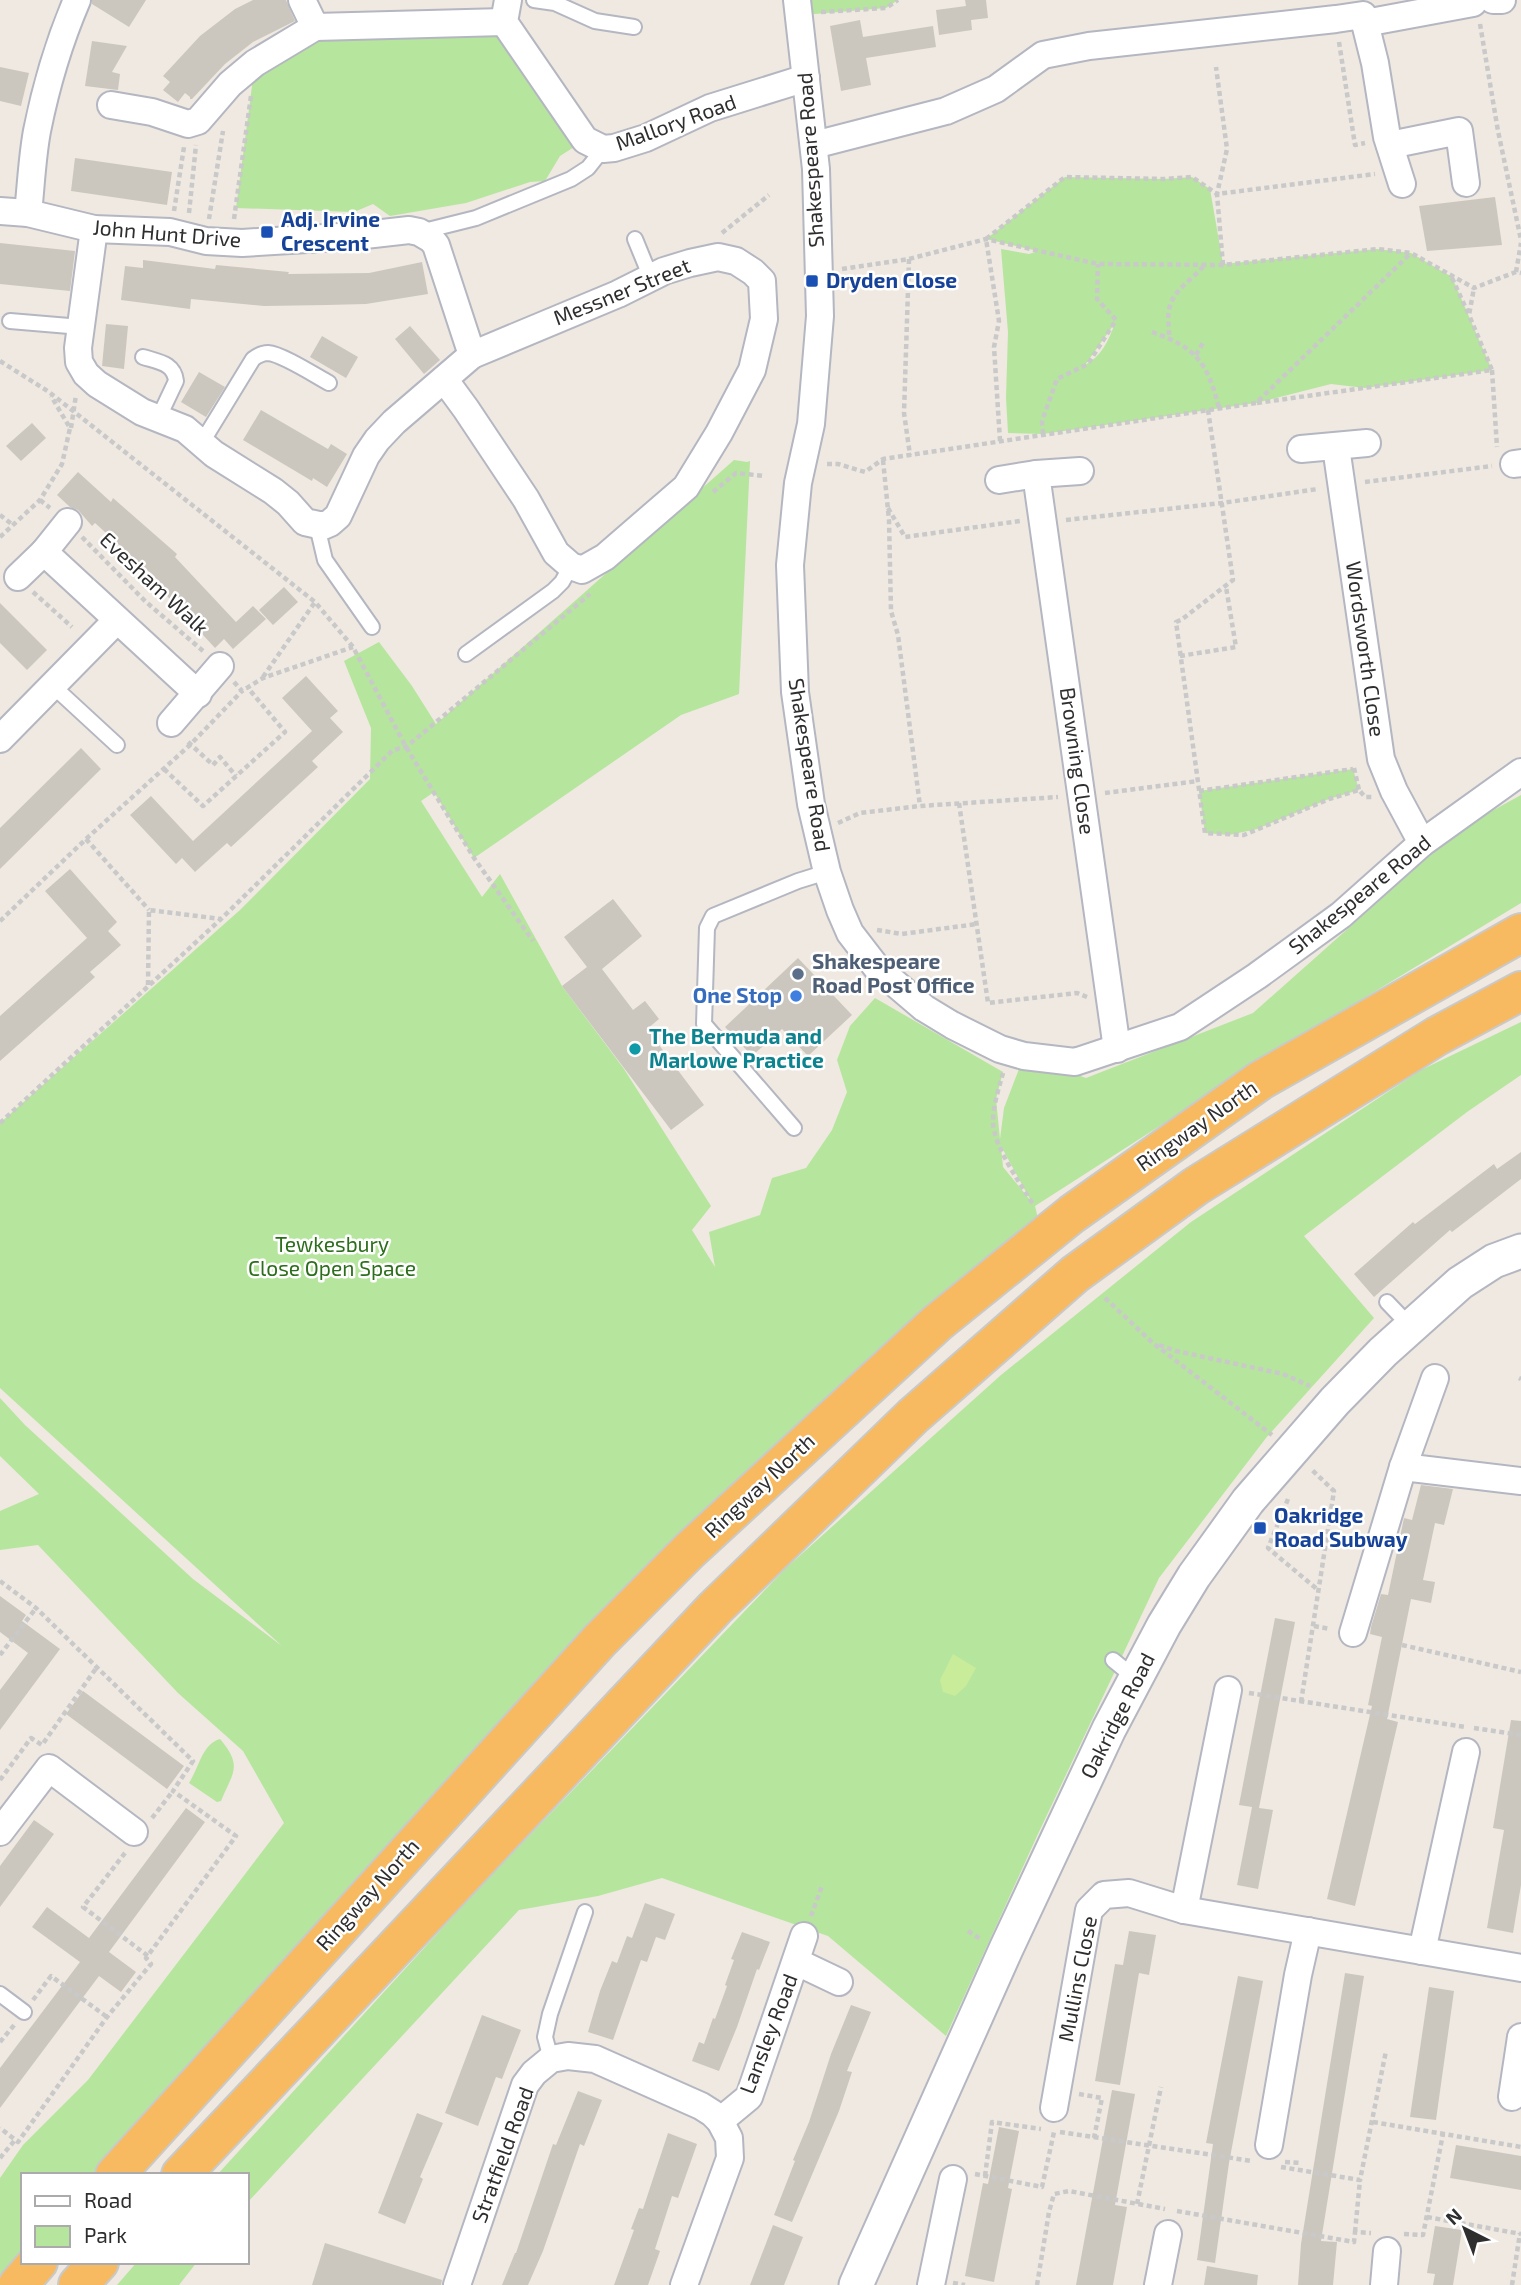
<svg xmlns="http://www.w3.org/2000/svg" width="1521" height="2285" viewBox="0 0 1521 2285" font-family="'Exo 2',sans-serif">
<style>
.green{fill:#b6e59e;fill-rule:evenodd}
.pitch{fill:#c9ec9a}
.building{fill:#cbc7bf}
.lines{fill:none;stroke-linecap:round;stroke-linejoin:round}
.service-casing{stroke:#b4b7c1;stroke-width:18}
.minor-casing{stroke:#b4b7c1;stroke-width:30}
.tertiary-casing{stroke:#b4b7c1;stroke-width:37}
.trunk-casing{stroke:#c9c9c9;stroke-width:42}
.path{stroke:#c9c9c9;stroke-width:4.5;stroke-dasharray:5 3.5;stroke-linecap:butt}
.service{stroke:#fff;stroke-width:14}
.minor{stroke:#fff;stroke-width:26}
.tertiary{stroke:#fff;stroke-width:33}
.trunk{stroke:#f8ba60;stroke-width:38}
.transit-dot{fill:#1a4fb4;stroke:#fff;stroke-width:2.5}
.service-dot{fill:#5c6f8a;stroke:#fff;stroke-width:2.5}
.shop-dot{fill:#3f7fe0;stroke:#fff;stroke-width:2.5}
.culture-dot{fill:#0f9aa8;stroke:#fff;stroke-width:2.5}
.labels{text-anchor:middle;stroke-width:5;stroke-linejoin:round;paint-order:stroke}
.street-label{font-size:21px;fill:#2e2e2e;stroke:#fff}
.transit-label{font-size:21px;font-weight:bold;fill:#164399;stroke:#fff;text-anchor:start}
.service-label{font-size:21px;font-weight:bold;fill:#4e5e75;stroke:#fff;text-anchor:start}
.shop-label{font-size:21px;font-weight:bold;fill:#366cbe;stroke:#fff;text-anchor:end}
.culture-label{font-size:21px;font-weight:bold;fill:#0d838f;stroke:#fff;text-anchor:start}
.park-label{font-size:21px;fill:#2c6e1b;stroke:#fff}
</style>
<rect width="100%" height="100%" fill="#efe9e1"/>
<g class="green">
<path d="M801,0H898L886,8L803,15Z"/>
<path d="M504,22L585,140L560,156L545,181L530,182L466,203L390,216L373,204L354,212L236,208L255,63L315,27Z"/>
<path d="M1065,177L1164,179L1192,177L1210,189L1223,264L1377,249L1411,253L1452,277L1492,370L1365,388L1331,384L1256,403L1043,434L1008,433L1006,398L1008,332L1001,249L1029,254L1038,251L986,239ZM1115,323C1109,340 1101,357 1085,365Z"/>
<path d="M734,460L747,462L750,461L739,694L681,715L474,858L434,792L421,801L482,897L500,874L562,986L624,1069L711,1206L692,1230L715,1267L709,1232L760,1215L772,1178L806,1168L832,1130L847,1092L837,1060L850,1026L875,998L1003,1072L996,1099L1000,1139L1004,1108L1024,1056L1086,1078L1253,1013L1461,828L1521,795V903L1275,1052L1035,1206L1039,1223L912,1326L102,2175H23V2262L0,2285V2178L23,2145L88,2080L284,1823L243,1751L178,1693L38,1545L0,1550V1511L39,1494L0,1456V1398L25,1425L193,1579L282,1646L0,1388V1123L240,910L370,779L371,728L344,661L379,642L412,686L436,724ZM1001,1146L1031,1201L1003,1167Z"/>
<path d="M1353,769L1359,790L1329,799L1257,829L1229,835L1205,833L1199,791Z"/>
<path d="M1521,1022V1075L1467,1112L1304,1236L1374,1318L1266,1438L1159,1578L1037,1836L946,2036L828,1936L662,1878L598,1896L519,1910L247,2203V2175H217L477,1890L786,1568L1001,1375L1191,1222L1421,1070Z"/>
<path d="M220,1739C243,1766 233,1772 221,1801L217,1802L189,1783C199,1768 202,1744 220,1739Z"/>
<path d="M137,2262H197L179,2285H117Z"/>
</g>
<path class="pitch" d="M953,1654L976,1668L966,1686L955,1696L943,1692L940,1680Z"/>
<g class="building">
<path d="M92,0H146L129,27L92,4Z"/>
<path d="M253,0H286L295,21L253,42L225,64L192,99H190V97L185,93L178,102L163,90L170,82L163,76L200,36L235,9Z"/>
<path d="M965,0H986L988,18L971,20L972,30L939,35L936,10L966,6Z"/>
<path d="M860,20L863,37L933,26L936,47L866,58L871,85L841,91L830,26Z"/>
<path d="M92,41L127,46L112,72L120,74L118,90L85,86Z"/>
<path d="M0,67L29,73L21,106L0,101Z"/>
<path d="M75,158L172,172L167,205L71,191Z"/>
<path d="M1495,197L1502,245L1427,251L1419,206Z"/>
<path d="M0,243L75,251L70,291L0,284Z"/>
<path d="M143,260L215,269L216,265L289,272L288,274L369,273L422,262L428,294L366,304L327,305L264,306L191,299L190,309L121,300L125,266L143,268Z"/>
<path d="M106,324L128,326L124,369L102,366Z"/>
<path d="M410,326L440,360L424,374L395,339Z"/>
<path d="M322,336L358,357L346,378L310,357Z"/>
<path d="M199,372L225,387L206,417L181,402Z"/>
<path d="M261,410L328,449L331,444L347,454L327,487L313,478L312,481L243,440Z"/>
<path d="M32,423L46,438L21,461L6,446Z"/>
<path d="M78,472L111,502L113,498L177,554L175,557L236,622L253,606L266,619L233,649L224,639L215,648L157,585L160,582L95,523L92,526L78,510L70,507L57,495Z"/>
<path d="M284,587L298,602L273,625L259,610Z"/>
<path d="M0,603L47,650L27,670L0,643Z"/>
<path d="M306,676L338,711L330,718L343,732L312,761L318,767L231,847L227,843L195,872L182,858L176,864L130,815L151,796L193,841L312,731L282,698Z"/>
<path d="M81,748L101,769L0,869V828Z"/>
<path d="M70,869L117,922L108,931L121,945L90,972L95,977L0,1061V1016L87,938L45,891Z"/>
<path d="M613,899L642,936L602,969L633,1010L645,1001L659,1019L647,1029L704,1105L671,1130L562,986L587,967L564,937Z"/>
<path d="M798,958L852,1015L808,1056L782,1029L752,1056L725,1027Z"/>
<path d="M1521,1152V1179L1452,1232L1450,1230L1374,1297L1354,1274L1413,1222L1415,1224L1494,1164L1497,1169Z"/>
<path d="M1421,1485L1453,1489L1444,1525L1435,1523L1423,1580L1435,1582L1431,1603L1411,1599L1387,1719L1398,1722L1355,1906L1327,1899L1372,1706L1368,1705L1382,1637L1370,1634L1371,1627L1381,1594L1388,1595L1404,1518L1412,1520Z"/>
<path d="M0,1596L26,1615L22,1621L60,1649L0,1730V1690L28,1653L0,1632Z"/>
<path d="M1275,1618L1295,1622L1259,1808L1273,1810L1258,1889L1237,1885L1252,1807L1239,1805Z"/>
<path d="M83,1691L184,1766L167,1789L66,1714Z"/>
<path d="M1511,1720L1521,1721V1885L1513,1933L1487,1928L1504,1830L1493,1828Z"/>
<path d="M186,1808L205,1822L109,1952L136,1972L121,1992L99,1976L0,2108V2068L80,1962L32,1927L47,1907L89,1938Z"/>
<path d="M34,1820L54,1834L0,1907V1866Z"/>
<path d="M645,1903L675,1914L665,1940L656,1937L647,1962L641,1960L613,2040L588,2032L600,1991L612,1961L617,1963L627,1936L632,1938Z"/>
<path d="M1129,1931L1156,1935L1149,1975L1139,1973L1120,2085L1095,2081L1115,1964L1123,1965Z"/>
<path d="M742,1932L770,1942L759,1970L757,1969L737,2027L719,2071L692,2061L699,2042L704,2044L713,2018L715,2019L727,1986L725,1985L734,1960L731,1959Z"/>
<path d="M1345,1973L1364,1976L1321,2241L1337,2242L1333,2285H1298L1301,2244Z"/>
<path d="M1238,1976L1263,1981L1229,2163L1215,2263L1197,2260L1213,2144L1206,2143Z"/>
<path d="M1429,1987L1454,1991L1436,2120L1410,2117Z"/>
<path d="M851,2005L871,2012L847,2071L852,2072L839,2111L792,2222L774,2215L795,2161L793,2160L809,2122L831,2054Z"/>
<path d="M482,2015L521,2030L502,2079L496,2077L478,2126L445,2113Z"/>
<path d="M1112,2090L1135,2094L1115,2205L1127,2207L1113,2285H1076Z"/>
<path d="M578,2091L602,2100L584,2146L580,2144L543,2251L528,2285H502L515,2253H516L553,2144L556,2145Z"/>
<path d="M417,2113L443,2123L420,2177L423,2179L405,2224L378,2213Z"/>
<path d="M999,2127L1019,2131L1008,2188L1012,2189L994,2282L965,2276L983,2183L988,2184Z"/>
<path d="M668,2133L697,2144L678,2198L672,2196L655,2249L660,2251L648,2285H614L634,2230L631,2229L639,2208L643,2209Z"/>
<path d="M1456,2145L1521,2156V2190L1450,2178Z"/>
<path d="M773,2225L803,2237L784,2285H750Z"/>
<path d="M1435,2226L1462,2230L1453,2285H1433L1435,2274L1427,2273Z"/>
<path d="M325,2243L442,2280L441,2285H312Z"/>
<path d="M1207,2266L1258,2275L1257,2285H1204Z"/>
</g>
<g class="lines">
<defs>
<g id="service">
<path d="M534,0L555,3L595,21L634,27"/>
<path d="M420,232L476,218L571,179L588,168L603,149"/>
<path d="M635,239L651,278"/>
<path d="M10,321L81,327"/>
<path d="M143,357C159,362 174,363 176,381L158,419"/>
<path d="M201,444L253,359C257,356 263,353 268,353C282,354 316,376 329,383"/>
<path d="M317,526L325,560L372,627"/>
<path d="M466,654L553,591L562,582L571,566"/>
<path d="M53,686L117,745"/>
<path d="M794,1128L704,1024L707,928L713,916L798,881L827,872"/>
<path d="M1387,1302L1411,1327"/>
<path d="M1113,1660L1135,1678"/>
<path d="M0,1994L24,2012"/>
<path d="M551,2059L545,2037L550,2014L585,1912"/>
</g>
<g id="minor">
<path d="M302,0L315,27L504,22"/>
<path d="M508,0L504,22L585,140L603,149L614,148L646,138L710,108L806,78"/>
<path d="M797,0L816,169L820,316L811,424L798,483L790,565L795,692L811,804L827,872L840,910L850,933L877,968L924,1008L952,1025L1000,1049L1024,1056L1075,1062L1180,1027L1257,976L1341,915L1422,843L1521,772"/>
<path d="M1493,0H1502"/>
<path d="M111,105L152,112L188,124L198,121L230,84L255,63L315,27"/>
<path d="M814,145L946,111L996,89L1043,55L1089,46L1336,19L1363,15L1365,23"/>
<path d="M1390,145L1459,131L1466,183"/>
<path d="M1402,184L1387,137L1375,63L1365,23L1473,3"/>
<path d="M0,211L28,213L94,229L170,232L206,241L242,243L356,236L409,230L419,232L431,239L436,245L472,355"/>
<path d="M28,213C31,186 32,158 37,131C46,86 59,42 77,0"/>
<path d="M94,229L78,348L79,362L86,374L97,384L142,412L185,429L214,454L273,491L288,503L305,522L323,526L330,523L338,516L366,456L377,440L394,422L472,355L618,294L664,271L690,263L718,257L736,261L753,272L762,281L764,319L752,370L719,433L686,487L605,557L582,570L571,566L556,553L526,499L466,409L444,379"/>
<path d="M1336,447L1381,759L1394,791L1422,843"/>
<path d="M1301,449L1367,443"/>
<path d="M1514,464L1521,463"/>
<path d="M1036,474L1117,1049"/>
<path d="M999,480L1036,474L1080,471"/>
<path d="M44,552L198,694"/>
<path d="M18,577L44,552L68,522"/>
<path d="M171,723L220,666"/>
<path d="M0,739L117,620"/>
<path d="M1403,1467L1521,1481"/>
<path d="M1353,1633L1403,1467L1435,1378"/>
<path d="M0,1832L49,1768L134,1832"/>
<path d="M1184,1910L1228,1690"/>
<path d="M1422,1951L1466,1752"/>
<path d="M797,1962L839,1982"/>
<path d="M1512,2097L1521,2037"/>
<path d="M1054,2108L1089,1910L1104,1895L1129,1893L1184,1910L1521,1968"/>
<path d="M720,2121L749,2097L804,1936"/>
<path d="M1269,2145L1298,1975L1308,1931"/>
<path d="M457,2285L525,2085L534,2073L551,2059L568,2056L595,2059L701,2106L712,2113L720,2121L729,2138L730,2158L684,2285"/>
<path d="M931,2285L953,2179"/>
<path d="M1158,2285L1168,2234"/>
<path d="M1384,2285L1387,2251"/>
</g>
<path id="tertiary" d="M856,2285L1006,1949L1109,1729L1164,1625L1194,1576L1248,1501L1335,1401L1383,1352L1460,1283L1494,1261L1521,1251"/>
<g id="trunk">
<path d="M115,2175L600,1640L690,1550L937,1323L1072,1214L1261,1080L1521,933"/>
<path d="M181,2175L715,1608L913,1416L1075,1274L1196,1186L1437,1036L1521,991"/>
<path d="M18,2285L38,2262"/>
<path d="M78,2285L99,2262"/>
</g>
</defs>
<use href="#service" class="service-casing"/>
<use href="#minor" class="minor-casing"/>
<use href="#tertiary" class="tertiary-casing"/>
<use href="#trunk" class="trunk-casing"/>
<g class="path">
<path d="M821,12L886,8L898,0"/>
<path d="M1480,24L1498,131L1521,240"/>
<path d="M1339,42L1355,145L1365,143"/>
<path d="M174,211L184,147"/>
<path d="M189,213L196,145"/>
<path d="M209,219L223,131"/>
<path d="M234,219L251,96"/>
<path d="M722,233L769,195"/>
<path d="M909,259L904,413L910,455"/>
<path d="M1223,265L1217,194L1375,174"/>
<path d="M842,269L909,259L986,239L1098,264L1223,265L1378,249L1411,253L1474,288L1516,272L1521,273"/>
<path d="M1516,272L1521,243"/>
<path d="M1452,278L1469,315L1474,288"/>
<path d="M1152,332C1197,348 1207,362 1219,408"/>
<path d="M1169,335C1169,326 1167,315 1170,306C1175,288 1194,279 1205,264"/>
<path d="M1196,355L1204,341"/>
<path d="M0,361L49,392L315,602L353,647L406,747L474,858L533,941"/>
<path d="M1492,370L1497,447"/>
<path d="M1257,403L1492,370L1469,315"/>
<path d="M1208,410L1233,580L1181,620L1176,622L1205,833L1244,835L1329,799L1359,790L1365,797H1372"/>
<path d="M71,428L76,395"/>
<path d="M1043,434L1042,421L1057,379L1088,364L1116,320L1097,299L1098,264"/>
<path d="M1000,441L994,347L999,321L986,239L1065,177L1164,179L1192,177L1217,194L1227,149L1216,67"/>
<path d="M883,460L889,520L891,611L898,635L920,806"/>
<path d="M827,464H838L865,472L883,459L1256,403L1411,253"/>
<path d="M1365,482L1492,466"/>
<path d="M713,492L736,473L764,476"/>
<path d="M40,500L50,508"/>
<path d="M888,508L905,537L1020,521"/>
<path d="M0,515L13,525"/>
<path d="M1066,520L1222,503L1318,489"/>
<path d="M0,537L40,500L62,464L70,428L51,396"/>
<path d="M82,537L145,601L203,651"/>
<path d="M33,592L72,627"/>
<path d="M1180,656L1236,647L1226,587"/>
<path d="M263,677L315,602"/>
<path d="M234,682L242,691L263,678L353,647"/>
<path d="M188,742L213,765L220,757L236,776"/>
<path d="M1354,768L1359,790"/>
<path d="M164,769L203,806L285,732L248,688"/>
<path d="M1199,791L1353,769"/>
<path d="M1105,793L1198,781"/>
<path d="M959,803L988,1003L1077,993L1087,997"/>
<path d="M838,823L860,813L920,806L1058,797"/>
<path d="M86,839L149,910"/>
<path d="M0,921L86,839L190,745L242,691"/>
<path d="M877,930L902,934L977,924"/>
<path d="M148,985L149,910L221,919"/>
<path d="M1003,1073C999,1088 993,1105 993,1122C994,1148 1021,1184 1034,1206"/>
<path d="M0,1123L221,919L393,750L406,747L590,594"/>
<path d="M1105,1298L1153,1343L1272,1435"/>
<path d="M1159,1345L1176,1351L1283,1374L1310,1386"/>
<path d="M1519,1378L1521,1379"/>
<path d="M1288,1499L1268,1548L1318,1590"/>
<path d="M0,1581L36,1608L193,1761L173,1791L236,1836L146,1958L151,1964L107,2017L18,2142L0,2128"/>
<path d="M1314,1626L1330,1629"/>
<path d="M1402,1645L1521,1672"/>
<path d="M0,1655L36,1608"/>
<path d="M1249,1693L1465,1727"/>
<path d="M1301,1702L1334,1491L1311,1469"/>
<path d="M1474,1728L1521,1735"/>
<path d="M0,1780L31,1738L42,1745L97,1667"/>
<path d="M152,1818L173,1791"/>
<path d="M125,1853L83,1907L148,1956"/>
<path d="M811,1916L822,1886"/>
<path d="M968,1931L982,1940"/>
<path d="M33,2000L51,1976L107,2017"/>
<path d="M0,2042L15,2024"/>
<path d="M1079,2094L1102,2098L1094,2138"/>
<path d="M1373,2122L1521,2147"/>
<path d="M1060,2132L1252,2161"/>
<path d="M0,2158L15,2140"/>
<path d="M1285,2162L1302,2163"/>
<path d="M1281,2167L1360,2180L1386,2051"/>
<path d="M975,2174L1042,2187L1054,2132"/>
<path d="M985,2176L992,2122L1041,2129"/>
<path d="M1137,2204L1161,2087"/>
<path d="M1177,2211L1354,2242L1355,2232L1371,2233"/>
<path d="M1427,2217L1521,2234"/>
<path d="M1355,2232L1360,2180"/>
<path d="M1404,2234L1423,2235L1443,2134"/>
<path d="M953,2283L965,2285"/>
<path d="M1037,2285L1049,2212L1054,2194L1069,2191L1165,2209"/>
<path d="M1512,2285L1520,2233"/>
</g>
<use href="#service" class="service"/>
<use href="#minor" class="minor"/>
<use href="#tertiary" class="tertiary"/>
<use href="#trunk" class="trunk"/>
</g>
<g class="transit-dot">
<rect x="260" y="225" width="14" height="14" rx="3.5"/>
<rect x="805" y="274" width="14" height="14" rx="3.5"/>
<rect x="1253" y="1521" width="14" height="14" rx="3.5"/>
</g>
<circle class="service-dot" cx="798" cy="974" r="7"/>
<circle class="shop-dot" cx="796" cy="996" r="7"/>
<circle class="culture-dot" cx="635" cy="1049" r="7"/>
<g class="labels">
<g class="street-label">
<text transform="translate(676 123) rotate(-20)" y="7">Mallory Road</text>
<text transform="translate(811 160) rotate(-94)" y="7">Shakespeare Road</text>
<text transform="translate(167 234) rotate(5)" y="7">John Hunt Drive</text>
<text transform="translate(622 292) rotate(-22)" y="7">Messner Street</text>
<text transform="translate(154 584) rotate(43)" y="7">Evesham Walk</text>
<text transform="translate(1365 649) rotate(82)" y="7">Wordsworth Close</text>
<text transform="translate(1077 761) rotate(82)" y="7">Browning Close</text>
<text transform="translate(809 765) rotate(81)" y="7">Shakespeare Road</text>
<text transform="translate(1360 895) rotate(-39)" y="7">Shakespeare Road</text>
<text transform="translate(1197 1126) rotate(-35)" y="7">Ringway North</text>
<text transform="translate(760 1486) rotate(-43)" y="7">Ringway North</text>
<text transform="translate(1118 1716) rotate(-63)" y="7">Oakridge Road</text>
<text transform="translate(368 1895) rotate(-48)" y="7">Ringway North</text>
<text transform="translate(1078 1979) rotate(-79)" y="7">Mullins Close</text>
<text transform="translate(769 2034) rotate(-69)" y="7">Lansley Road</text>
<text transform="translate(503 2155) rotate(-70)" y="7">Stratfield Road</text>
</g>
<g class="transit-label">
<text x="281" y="227">Adj. Irvine<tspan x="281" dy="24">Crescent</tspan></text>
<text x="826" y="288">Dryden Close</text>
<text x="1274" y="1523">Oakridge<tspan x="1274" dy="24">Road Subway</tspan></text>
</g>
<g class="service-label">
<text x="812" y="969">Shakespeare<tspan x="812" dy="24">Road Post Office</tspan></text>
</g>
<g class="shop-label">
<text x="782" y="1003">One Stop</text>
</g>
<g class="culture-label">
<text x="649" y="1044">The Bermuda and<tspan x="649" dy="24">Marlowe Practice</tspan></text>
</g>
<g class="park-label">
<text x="332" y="1252">Tewkesbury<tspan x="332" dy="24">Close Open Space</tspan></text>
</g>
</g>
<rect x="21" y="2173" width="228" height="91" fill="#ffffff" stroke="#ababab" stroke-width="2"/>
<rect x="35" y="2196" width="35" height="10" fill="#ffffff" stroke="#ababab" stroke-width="2"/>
<text x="84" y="2208" font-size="21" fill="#2e2e2e">Road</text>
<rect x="35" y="2226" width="35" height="21" fill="#b6e59e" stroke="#ababab" stroke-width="2"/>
<text x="84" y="2243" font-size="21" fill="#2e2e2e">Park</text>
<g transform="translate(1465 2229) rotate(318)" stroke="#ffffff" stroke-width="5" paint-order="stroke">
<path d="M0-5L12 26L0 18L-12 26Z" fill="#2e2e2e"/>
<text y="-10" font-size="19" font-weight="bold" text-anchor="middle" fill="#2e2e2e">N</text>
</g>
</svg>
